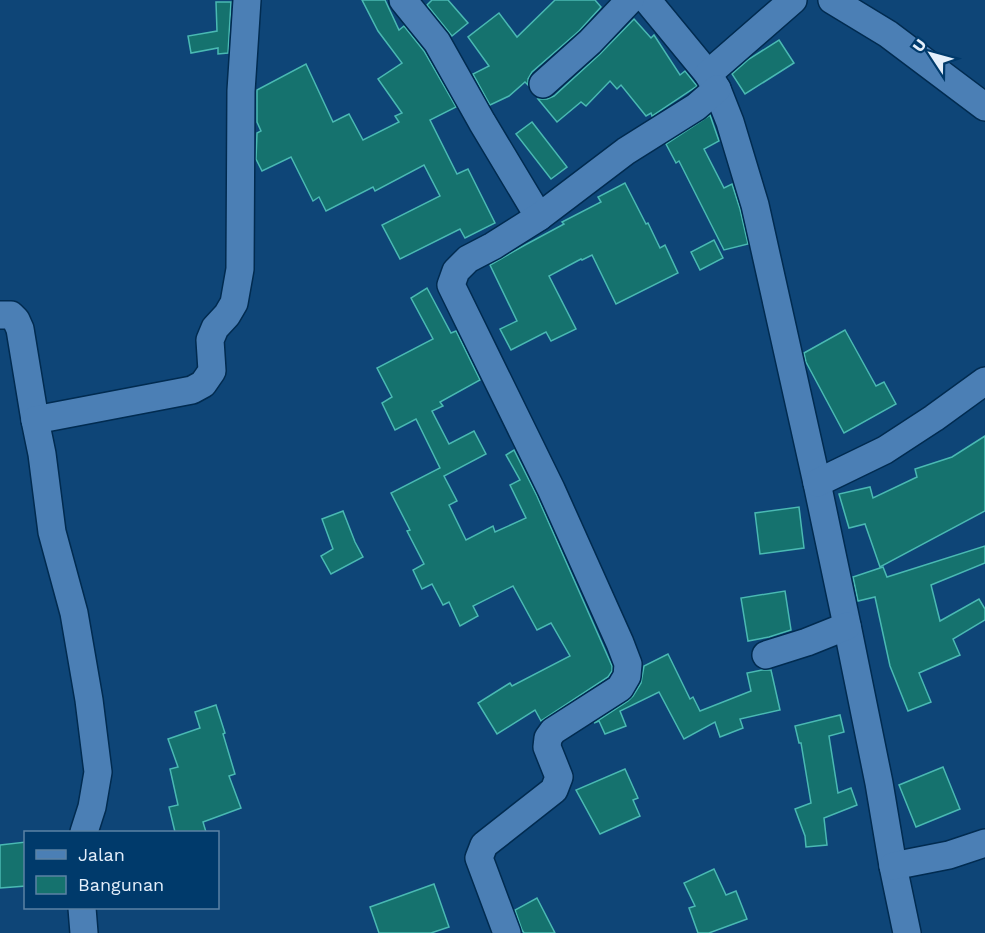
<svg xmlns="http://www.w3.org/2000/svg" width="985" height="933" viewBox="0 0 985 933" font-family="'Work Sans',sans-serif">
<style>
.building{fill:#15726e;stroke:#4ab9b3;stroke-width:1.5}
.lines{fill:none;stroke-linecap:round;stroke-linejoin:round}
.minor-casing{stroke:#012b50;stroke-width:30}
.minor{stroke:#4b7fb5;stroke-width:27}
</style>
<rect width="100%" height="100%" fill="#0e4577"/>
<g class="building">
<path d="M362,0H385L399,30L404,26L424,51L456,107L430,120L457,174L468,169L495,223L465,238L460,229L400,259L382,225L440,196L424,165L375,191L373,187L326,211L319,197L313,201L291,157L262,171L256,159L257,133L261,131L257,122V90L306,64L333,122L349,114L363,140L399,122L395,116L402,113L378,79L402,63L378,31Z"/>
<path d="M432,0H448L468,23L452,36L427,5Z"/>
<path d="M555,0H595L601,7L579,31L532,72L528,79V85L525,82L509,96L490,105L473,74L489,66L468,37L499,13L517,37Z"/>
<path d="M216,2H231L228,53L218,54V48L191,53L188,36L217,31Z"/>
<path d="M634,19L651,38L654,35L680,75L685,71L697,86L652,116L651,113L646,116L621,85L617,89L610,81L586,106L581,102L557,122L538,99H547L554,96L600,54Z"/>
<path d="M779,40L794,63L745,94L732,74L749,59Z"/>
<path d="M710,115L719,141L704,149L724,188L732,184L740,209L748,244L724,250L679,161L676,163L666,144Z"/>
<path d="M532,122L567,167L551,179L516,134Z"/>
<path d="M625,183L646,224L648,223L660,248L665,245L678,273L616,304L592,255L582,260L581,259L549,276L576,329L551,341L546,332L511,350L500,329L517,321L490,265L525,245L564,224L562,222L601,202L598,197Z"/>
<path d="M714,240L723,258L700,270L691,252Z"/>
<path d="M427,288L451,333L456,331L480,380L440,402L443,406L432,411L449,444L474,431L486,454L444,476L457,501L449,505L466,540L493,526L495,532L526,518L510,485L520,480L506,455L514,450L537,496L612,666V671L608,677L541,721L535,710L497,734L478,703L510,683L512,686L570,656L551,623L537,630L513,586L473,606L478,616L460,626L449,602L443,605L432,584L422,589L413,570L424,564L407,531L410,530L391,493L440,468L416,419L395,430L382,403L392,397L377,368L433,339L411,298Z"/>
<path d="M845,330L876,386L884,382L896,404L844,433L806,362L804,353Z"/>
<path d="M985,436V511L880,567L865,524L849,528L839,494L870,487L873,498L917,477L915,469L952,457Z"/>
<path d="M799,507L804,548L760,554L755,513Z"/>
<path d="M343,511L355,542L363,557L331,574L321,556L333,549L322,519Z"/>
<path d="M985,546V563L931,585L940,621L979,599L985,609V620L953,639L960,655L919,673L931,702L908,711L890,666L875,597L858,601L853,577L883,567L887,577Z"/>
<path d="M785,591L791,630L769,637L748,641L741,598Z"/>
<path d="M668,654L690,699L693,697L700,711L751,691L747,673L762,670H771L780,710L740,719L743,728L720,737L715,722L684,739L659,692L620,711L626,726L605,734L599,721L594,723L628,701L633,696L641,683L644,666Z"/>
<path d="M216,705L225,733L223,734L235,774L229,776L241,808L203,822L206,832H175L169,807L178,805L170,769L178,767L168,739L200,728L195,712Z"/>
<path d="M840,715L844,732L829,736L838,793L851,788L857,805L824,818L827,845L806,847L805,836L795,809L811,803L801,743H799L795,726Z"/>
<path d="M943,767L960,809L916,827L899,785Z"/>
<path d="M625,769L638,798L633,800L640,816L600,834L576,790Z"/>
<path d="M26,842V886L0,888V845Z"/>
<path d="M714,869L726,895L736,891L747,919L709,933H698L689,908L695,906L684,883Z"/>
<path d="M434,884L449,927L431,933H379L370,907Z"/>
<path d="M537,898L555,933H524L522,930L515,910Z"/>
</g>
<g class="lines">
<defs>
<g id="minor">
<path d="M403,0L437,42L482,122L539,217"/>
<path d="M647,0L708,74L717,89L730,122L755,205L817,483L848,630L879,783L893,866L907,933"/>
<path d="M832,0L888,34L985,107"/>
<path d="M708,74L793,0"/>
<path d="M543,84L590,42L630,0"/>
<path d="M0,315H11L16,320L20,329L35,420"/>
<path d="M817,483L885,450L934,418L985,381"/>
<path d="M766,655L807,642L847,626"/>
<path d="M84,832L92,807L98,772L89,700L74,613L52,532L42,454L35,420L192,390L203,384L212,371L210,340L215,328L227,315L234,303L240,269L241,91L247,0"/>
<path d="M893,866L949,855L985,843"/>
<path d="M82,908L84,933"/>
<path d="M507,933L479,858L484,845L554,790L559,777L547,747L548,738L553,731L620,688L627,676L628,664L620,643L551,489L451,285L456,271L468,259L493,246L539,217L626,151L696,107L717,89"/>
</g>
</defs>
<use href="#minor" class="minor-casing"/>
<use href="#minor" class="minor"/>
</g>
<rect x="24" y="831" width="195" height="78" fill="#003a6b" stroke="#5b82a5" stroke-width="1.5"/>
<rect x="36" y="850" width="30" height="9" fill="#4b7fb5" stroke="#5b82a5" stroke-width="1.5"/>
<text x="78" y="861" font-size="18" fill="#e4effb">Jalan</text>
<rect x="36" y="876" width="30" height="18" fill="#15726e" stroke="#5b82a5" stroke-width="1.5"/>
<text x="78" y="891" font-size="18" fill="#e4effb">Bangunan</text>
<g transform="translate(931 54) rotate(306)" stroke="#003a6b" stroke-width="4.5" paint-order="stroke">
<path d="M0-4.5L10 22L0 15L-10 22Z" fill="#e4effb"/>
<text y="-9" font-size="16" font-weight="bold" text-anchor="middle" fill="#e4effb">U</text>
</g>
</svg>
